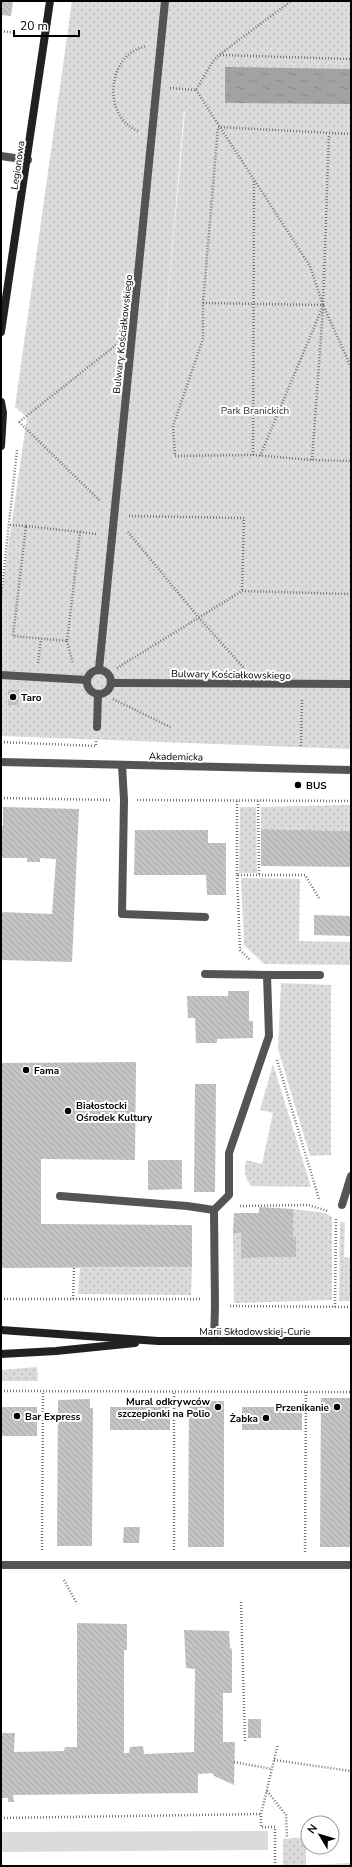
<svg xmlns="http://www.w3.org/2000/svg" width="352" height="1867" viewBox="0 0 352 1867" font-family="'Nunito Sans',sans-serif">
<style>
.green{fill:url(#green-dots);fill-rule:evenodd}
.pitch{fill:#dbdbdb}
.water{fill:url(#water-ripples)}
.building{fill:url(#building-back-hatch)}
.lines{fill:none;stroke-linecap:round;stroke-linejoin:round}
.path{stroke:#767676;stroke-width:2.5;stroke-dasharray:1 2;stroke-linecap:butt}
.lane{stroke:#545454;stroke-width:8}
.street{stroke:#545454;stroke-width:8}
.secondary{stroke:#212121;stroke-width:8}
.poi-dot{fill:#000;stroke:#fff;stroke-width:1.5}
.labels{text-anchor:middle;stroke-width:4;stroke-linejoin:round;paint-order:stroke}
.street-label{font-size:10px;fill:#000;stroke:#fff}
.park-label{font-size:10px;fill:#323232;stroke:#fff}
.poi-label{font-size:10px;font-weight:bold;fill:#000;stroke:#fff;text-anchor:start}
</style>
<defs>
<pattern id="green-dots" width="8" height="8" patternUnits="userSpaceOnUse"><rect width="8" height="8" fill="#dbdbdb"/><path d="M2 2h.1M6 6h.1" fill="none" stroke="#bababa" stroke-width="1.8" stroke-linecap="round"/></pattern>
<pattern id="water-ripples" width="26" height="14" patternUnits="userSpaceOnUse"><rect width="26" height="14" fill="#a2a2a2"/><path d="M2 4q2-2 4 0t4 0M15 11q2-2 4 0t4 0" fill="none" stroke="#8a8a8a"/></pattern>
<pattern id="building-back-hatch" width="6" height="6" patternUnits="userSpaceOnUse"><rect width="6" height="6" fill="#c4c4c4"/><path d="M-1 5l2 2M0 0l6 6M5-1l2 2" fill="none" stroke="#a7a7a7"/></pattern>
</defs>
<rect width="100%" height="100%" fill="#fff"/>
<g class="green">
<path d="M72,1H351V749L1,736V597L27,417L15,407ZM184,111H185L162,365Z"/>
<path d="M351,805V831L261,829V807Z"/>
<path d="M240,807H256L257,873H239Z"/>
<path d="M241,878L300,879L299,941L351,942V965L264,964L244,945Z"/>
<path d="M281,983L331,985V1155L310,1156L278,1049Z"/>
<path d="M273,1064L311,1187L251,1186C244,1177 244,1171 246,1160L262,1164L273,1113L260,1110Z"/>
<path d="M293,1209L325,1213L332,1217V1300L234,1303L233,1233H241V1258L296,1257V1237L293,1236Z"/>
<path d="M341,1222L345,1223L344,1257L350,1258L351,1301H339L340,1224Z"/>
<path d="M192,1267L191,1295L78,1294L80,1268Z"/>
<path d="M37,1367L38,1381H1V1370Z"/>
<path d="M306,1837V1865L350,1863V1866H283V1839Z"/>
</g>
<path class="pitch" d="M268,1831V1850L1,1852V1832Z"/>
<path class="water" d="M225,67L351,69V104L225,103Z"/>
<g class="building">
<path d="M1,1H13L11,16L1,15Z"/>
<path d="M8,690H19L18,705H8Z"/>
<path d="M3,807L79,809L72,962L1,960V912L52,914L56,859L40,858V862H27V858H2L1,826H3Z"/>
<path d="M261,829L351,831V867L261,866Z"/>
<path d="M135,830H208V843H226V895H207L206,875H134Z"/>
<path d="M314,915L351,916V936L314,935Z"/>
<path d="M228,991H249V1021H253V1038L217,1039V1043H196L195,1018H188L187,996H228Z"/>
<path d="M136,1062L135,1160L41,1159V1224L192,1225V1267L1,1268V1063Z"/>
<path d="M195,1084H216L215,1192H194Z"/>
<path d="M148,1160H182V1189L148,1190Z"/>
<path d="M259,1207L293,1209V1236L296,1237V1257L241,1258V1233H233L234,1213H259Z"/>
<path d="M321,1398H351V1547H320Z"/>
<path d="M90,1399V1408H93L92,1546H57L58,1400Z"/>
<path d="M189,1401H224V1547H188Z"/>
<rect x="1" y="1407" width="36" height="29"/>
<rect x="110" y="1407" width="60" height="23"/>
<rect x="242" y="1407" width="60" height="23"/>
<path d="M124,1527H140L139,1543H123Z"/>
<path d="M77,1623L127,1624V1650H124V1753H129L130,1747L143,1746L144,1754L194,1752L195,1669L186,1668L184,1630L229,1631L230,1648L232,1649V1693H223V1742H235L234,1785L214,1776L213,1773L198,1774V1793L13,1795L14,1802H8V1798H1V1733H15L14,1752L64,1751L65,1747H77Z"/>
<rect x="248" y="1719" width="13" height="19"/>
</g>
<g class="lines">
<g class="path">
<path d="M1,31L16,33"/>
<path d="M220,55L351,59"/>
<path d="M170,88L196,90L213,61L219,55L291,1"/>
<path d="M196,90L310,266L323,305L351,367"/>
<path d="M138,131C101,116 107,53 147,46"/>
<path d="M351,134L218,127L203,303V339L173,426L175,456L253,455L312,460L351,461"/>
<path d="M203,303L323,305L329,134"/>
<path d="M19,422L100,501"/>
<path d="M19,422L116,345"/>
<path d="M253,455L254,181"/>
<path d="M260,456L323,306"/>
<path d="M312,460L323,309"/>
<path d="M129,516L244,518L242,591"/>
<path d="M10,525L26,526"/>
<path d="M26,526L80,532L67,641L13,636Z"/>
<path d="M80,532L97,534"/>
<path d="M128,532L199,618L244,668"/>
<path d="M1,597L17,450"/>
<path d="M67,641L73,664"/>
<path d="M38,663L41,639"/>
<path d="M117,668L242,591L351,594"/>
<path d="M113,699L172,728"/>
<path d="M1,742L96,746V741"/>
<path d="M301,746L302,699"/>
<path d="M1,798L110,800"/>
<path d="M137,800L351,801"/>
<path d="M237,801V875H305L319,898"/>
<path d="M258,801L259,875"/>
<path d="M237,875L240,950L250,960"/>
<path d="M277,1060L319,1199"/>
<path d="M240,1206L308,1205L328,1211"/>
<path d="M1,1299H200"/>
<path d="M73,1299L74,1268"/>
<path d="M230,1306L351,1307"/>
<path d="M335,1307L336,1217"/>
<path d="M1,1391L351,1392"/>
<path d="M42,1550L43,1392"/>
<path d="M174,1550V1392"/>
<path d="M305,1552L306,1392"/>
<path d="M64,1580L77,1604"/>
<path d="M241,1602L245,1741"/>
<path d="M274,1760L351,1771"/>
<path d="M234,1762L272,1769"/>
<path d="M267,1791L286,1815L287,1838"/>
<path d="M1,1818L261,1814"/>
<path d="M275,1866V1827H261V1814L278,1744"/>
</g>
<g class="lane">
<path d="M122,765L124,800L122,914L205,917"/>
<path d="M205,974L267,975L269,1036L229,1153V1195L214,1210L215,1306L214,1341"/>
<path d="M267,975H320"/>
<path d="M60,1196L187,1206L214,1210"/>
<path d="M342,1205L351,1176"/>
<path d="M1,1565H351"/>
</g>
<g class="street">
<path d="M1,156L28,160"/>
<path d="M99,669L165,1"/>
<circle cx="99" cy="682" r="12"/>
<path d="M1,675L87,680"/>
<path d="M112,683L351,684"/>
<path d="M97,727L98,694"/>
<path d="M1,762L351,770"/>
</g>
<g class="secondary">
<path d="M1,332L50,1"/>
<path d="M1,402L3,413L1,446"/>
<path d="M1,1330L158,1341H351"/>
<path d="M1,1354L56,1351L135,1343"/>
</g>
</g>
<g class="poi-dot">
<circle cx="13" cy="697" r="4"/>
<circle cx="298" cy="785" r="4"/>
<circle cx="26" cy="1070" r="4"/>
<circle cx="68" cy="1111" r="4"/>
<circle cx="218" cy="1407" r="4"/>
<circle cx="337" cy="1407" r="4"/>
<circle cx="17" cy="1416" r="4"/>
<circle cx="266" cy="1418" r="4"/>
</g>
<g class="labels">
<g class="street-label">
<text transform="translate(17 165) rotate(-82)" y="4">Legionowa</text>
<text transform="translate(122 334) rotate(-84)" y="4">Bulwary Kościałkowskiego</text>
<text transform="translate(231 674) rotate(1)" y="4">Bulwary Kościałkowskiego</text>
<text transform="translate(176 756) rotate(1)" y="4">Akademicka</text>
<text x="255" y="1335">Marii Skłodowskiej-Curie</text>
</g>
<g class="park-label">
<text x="255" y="414">Park Branickich</text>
</g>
<g class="poi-label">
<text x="21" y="701">Taro</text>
<text x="306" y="789">BUS</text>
<text x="34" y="1074">Fama</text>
<text x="76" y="1109">Białostocki<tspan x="76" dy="12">Ośrodek Kultury</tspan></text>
<text x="210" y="1405" text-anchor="end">Mural odkrywców<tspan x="210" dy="12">szczepionki na Polio</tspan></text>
<text x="329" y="1411" text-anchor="end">Przenikanie</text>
<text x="25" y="1420">Bar Express</text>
<text x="258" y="1422" text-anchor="end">Żabka</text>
</g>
</g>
<rect width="352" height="1867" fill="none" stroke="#000000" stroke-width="4"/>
<g transform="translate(320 1835) rotate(308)"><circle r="19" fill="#ffffff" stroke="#999999"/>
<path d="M0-3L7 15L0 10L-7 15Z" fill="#000000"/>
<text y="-6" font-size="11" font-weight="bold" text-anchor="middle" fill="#000000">N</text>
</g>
<path d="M14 30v6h65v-6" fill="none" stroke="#000000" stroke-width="2"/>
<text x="20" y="30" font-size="12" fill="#000000" stroke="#ffffff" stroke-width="3" paint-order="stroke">20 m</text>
</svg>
